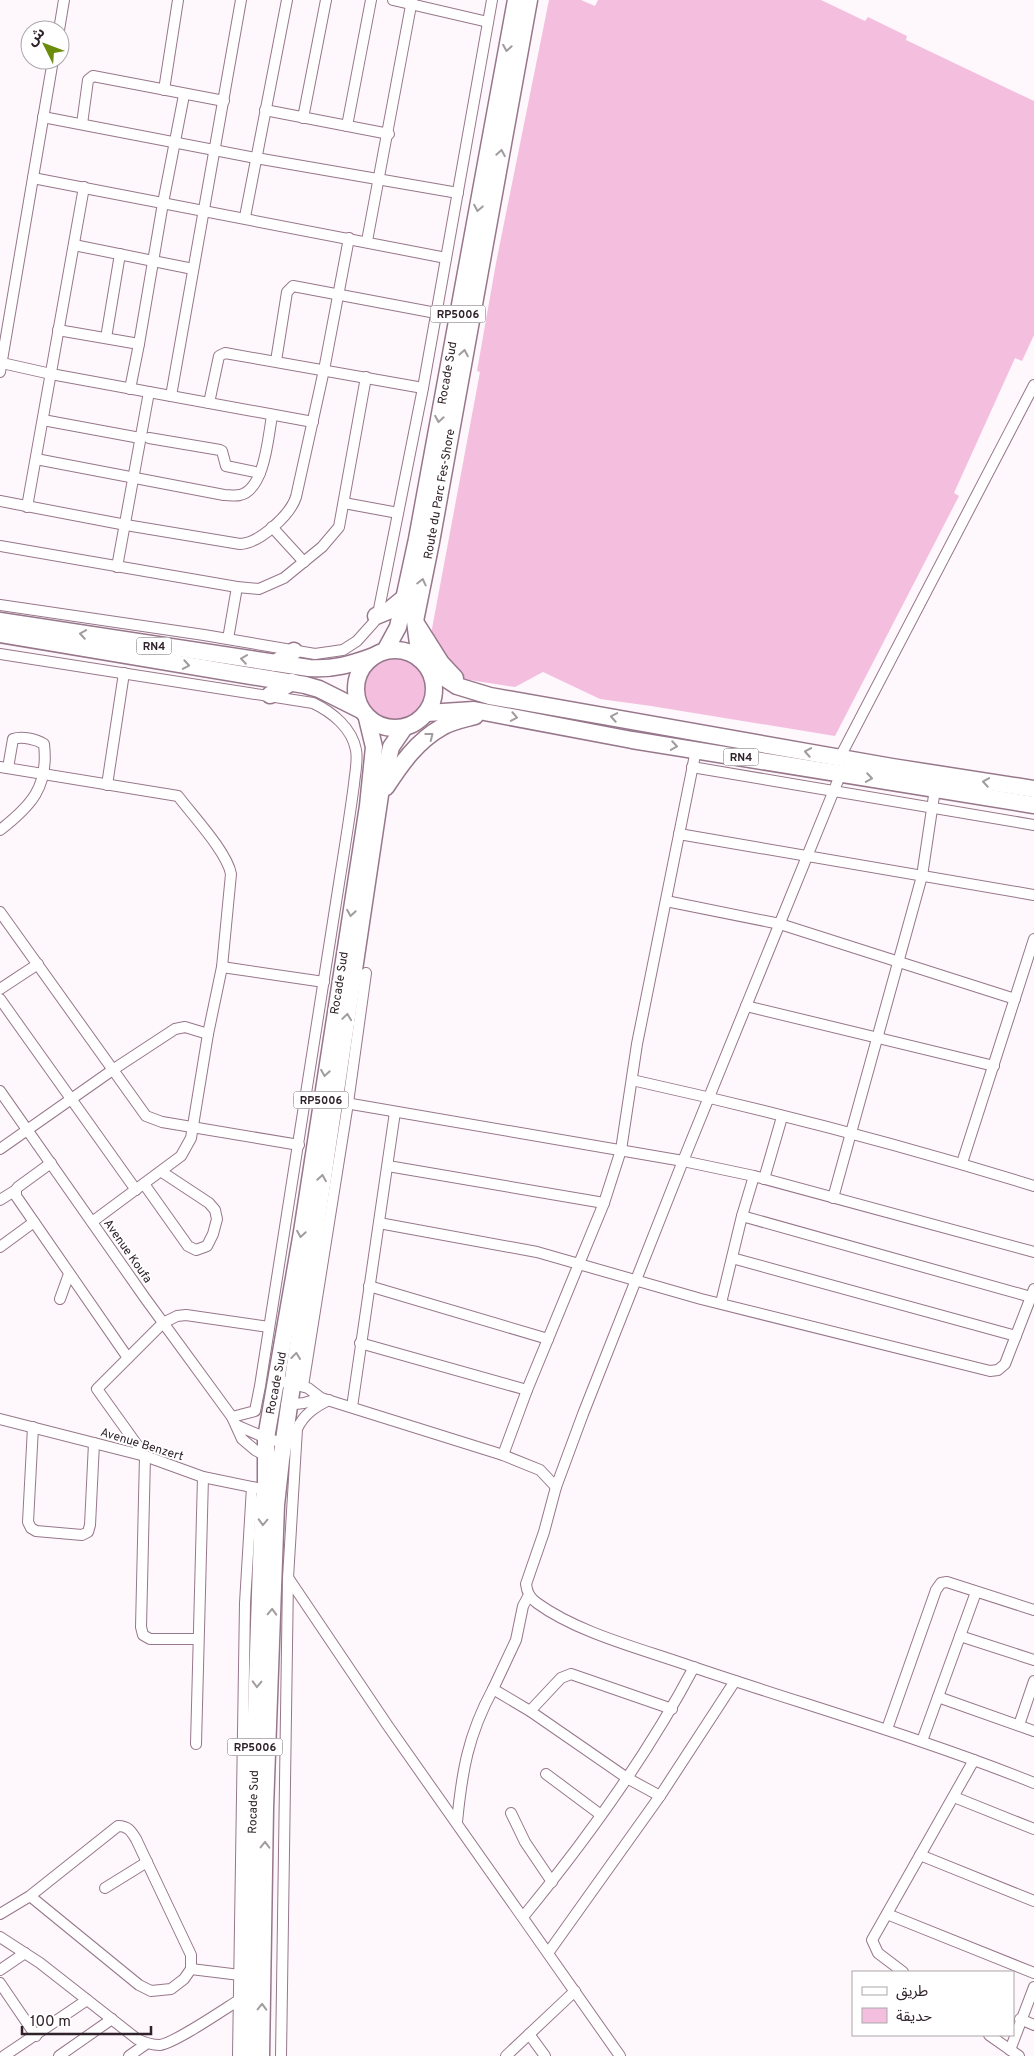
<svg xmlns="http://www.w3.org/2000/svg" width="1034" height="2056" viewBox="0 0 1034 2056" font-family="Overpass,'Noto Sans Arabic',sans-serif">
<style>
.green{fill:#f4bfdf}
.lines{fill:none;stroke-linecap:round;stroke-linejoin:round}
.minor-casing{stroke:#97778b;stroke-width:12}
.primary-casing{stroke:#97778b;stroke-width:19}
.trunk-casing{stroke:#97778b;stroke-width:19}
.minor{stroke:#fff;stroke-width:10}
.primary{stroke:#fff;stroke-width:16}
.trunk{stroke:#fff;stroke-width:16}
.oneway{stroke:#a19c9f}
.labels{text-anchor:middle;stroke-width:4;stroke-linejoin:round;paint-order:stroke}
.shield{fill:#fff;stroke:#6d646a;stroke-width:1}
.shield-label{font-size:11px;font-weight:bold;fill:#2f222a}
.street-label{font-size:12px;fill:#2f222a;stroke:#fff}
</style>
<rect width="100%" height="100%" fill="#fef7fb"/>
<g class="green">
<path d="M549,0H581L595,6L598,0H821L865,21L868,17L907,36L906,40L1034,101V335L1022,361L1015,358L954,493L959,496L835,736L651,706L600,699L543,672L515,687L463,679L431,634L480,372L477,371L496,263Z"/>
<circle cx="395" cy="690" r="35"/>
</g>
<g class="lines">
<defs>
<g id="minor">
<path d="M393,0L488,22"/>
<path d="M59,30L64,0"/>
<path d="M164,90L178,0"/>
<path d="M265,110L389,134"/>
<path d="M43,117L256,158L458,193"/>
<path d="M303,118L326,0"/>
<path d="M82,124L88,80L93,76L224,101"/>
<path d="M347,126L371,0"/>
<path d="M33,178L446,258"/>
<path d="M245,217L287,0"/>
<path d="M367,241L412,0"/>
<path d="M74,245L193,269"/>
<path d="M58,330L139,344"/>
<path d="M106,338L120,254"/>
<path d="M276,361L287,292L293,286L436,313"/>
<path d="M2,363L51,374L313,422"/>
<path d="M0,372L53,60"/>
<path d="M130,389L139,344L163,203L184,95"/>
<path d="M171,396L241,0"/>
<path d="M209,403L219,356L225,353L423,388"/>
<path d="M43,420L140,438"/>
<path d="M149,438L220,450L222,451L226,466L260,473"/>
<path d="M36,459L224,495C229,495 235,496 240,495C265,489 268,437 272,416"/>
<path d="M0,501L126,525L240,544C260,543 290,515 296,497L324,370L349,238"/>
<path d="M344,503L398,513"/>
<path d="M27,507L84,187"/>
<path d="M272,527L304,562"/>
<path d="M0,546L237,587L259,589L284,578L322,547L339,527L366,377"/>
<path d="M117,567L149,392"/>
<path d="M0,605L204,635L315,654L343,650L357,641L374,622L379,609L423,388L492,0"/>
<path d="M228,639L237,587"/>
<path d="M0,654L313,703C332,712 352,728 356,750C358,761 355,773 354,784C350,815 345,846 340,877L260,1386L255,1411L232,1417"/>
<path d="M840,757L1034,385"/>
<path d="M0,767L178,796C193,816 227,852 231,874L222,967L208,1034L191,1138L181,1156L92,1222"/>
<path d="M692,767L1034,825"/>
<path d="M841,773L683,1161L583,1414L556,1487L544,1532L526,1584C527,1593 530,1598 537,1603C578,1633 642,1649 690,1666C805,1705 922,1738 1034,1783"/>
<path d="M107,785L124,673"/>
<path d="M0,830C31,806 49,787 44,744C36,739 22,736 13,739L8,768"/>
<path d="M679,834L1034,895"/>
<path d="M666,901L780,924L1015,999"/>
<path d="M0,912L146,1116L162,1122L299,1145"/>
<path d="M222,967L324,982"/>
<path d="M0,989L38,964"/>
<path d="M0,999L136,1190"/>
<path d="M746,1006L994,1066"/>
<path d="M632,1080C767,1110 902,1145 1034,1186"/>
<path d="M0,1091L145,1298L232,1417L242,1439L255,1450L268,1457"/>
<path d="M334,1101L683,1161L754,1176L1034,1252"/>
<path d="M0,1149L114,1069L175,1029L185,1027L208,1034"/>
<path d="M51,1163L18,1187L16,1190V1196L128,1358"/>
<path d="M962,1163L1034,939"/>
<path d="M388,1166L604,1203"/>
<path d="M764,1179L782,1117"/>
<path d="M144,1184L188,1246L196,1250L207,1246L213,1234L217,1219L215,1210L209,1203L162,1172"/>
<path d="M833,1198L922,876L935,789"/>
<path d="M0,1200L16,1190"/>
<path d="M742,1216L754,1176"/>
<path d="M379,1223L537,1252L701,1299L990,1371L998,1370L1005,1364L1034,1289"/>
<path d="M0,1247L34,1222"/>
<path d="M732,1258L1016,1336"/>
<path d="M369,1286L548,1339"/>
<path d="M60,1299L69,1274"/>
<path d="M721,1303L742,1216L1031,1297"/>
<path d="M360,1343L527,1390"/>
<path d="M276,1380L308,1388L321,1398L503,1455L540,1470L556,1487"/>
<path d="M303,1386L348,1103L366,973"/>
<path d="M286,1405L304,1403L321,1398"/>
<path d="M352,1407L395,1112"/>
<path d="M0,1419L145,1456L203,1477L257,1488"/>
<path d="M236,1425L266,1438L283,1443"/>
<path d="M33,1427L28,1522L31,1528L36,1531L82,1535L88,1532L90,1525L94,1443"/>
<path d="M503,1455L527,1390L604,1203L621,1150L637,1044L696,750"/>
<path d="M289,1579L388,1726L620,2056"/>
<path d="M529,1595L523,1606L516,1640L493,1689L530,1711"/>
<path d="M960,1636L1034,1660"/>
<path d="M198,1639H150L143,1635L141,1627L145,1456L97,1389L163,1323L177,1316L186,1315L269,1327"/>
<path d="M938,1697L1034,1731"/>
<path d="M1019,1725L1034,1681"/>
<path d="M887,1729L936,1590L941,1583L947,1582L1034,1610"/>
<path d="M922,1741L976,1592"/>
<path d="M196,1744L203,1477"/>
<path d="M546,1774L601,1815"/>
<path d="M660,1796L627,1778L530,1711L561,1678L571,1674L672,1709"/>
<path d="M954,1797L1034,1829"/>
<path d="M511,1813L525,1842L552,1882"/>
<path d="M457,1822C462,1771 468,1735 493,1689"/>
<path d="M920,1855L1034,1901"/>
<path d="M105,1888L147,1862"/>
<path d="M0,1914L30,1896L118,1826C128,1826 131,1831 136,1839L191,1955V1969L184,1979L171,1989L151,1991L139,1985L30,1896"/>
<path d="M887,1914L1034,1973"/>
<path d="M523,1917C587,1839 647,1756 694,1667"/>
<path d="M0,1937L40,1963L137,2039C145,2043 152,2045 160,2045C175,2043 223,2010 239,2000"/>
<path d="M548,1953L660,1796L735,1681"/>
<path d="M191,1969L240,1975"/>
<path d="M0,1970L25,1953"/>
<path d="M903,1972L878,1953L872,1940L974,1760"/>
<path d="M0,1983L36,2036"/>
<path d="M1020,2019L1034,2025"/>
<path d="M529,2034L545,2056"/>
<path d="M989,2035L1019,2056"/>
<path d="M1010,2050L1034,1987"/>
<path d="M4,2056L87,2000"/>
<path d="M59,2056L112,2019"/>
<path d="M129,2056L146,2044"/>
<path d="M238,2056L245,1603L252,1487"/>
<path d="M281,2056L288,1578L297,1429C304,1414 315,1407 329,1400"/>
<path d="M506,2056L575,1991"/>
</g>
<g id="primary">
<path d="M0,621L309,668C333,670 352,664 374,656"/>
<path d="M0,634L305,685L319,689L361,710"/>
<path d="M275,663L294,651"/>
<path d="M270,695L292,682"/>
</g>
<g id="trunk">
<path d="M376,616L388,611L404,598"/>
<path d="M417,625L441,663L455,678"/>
<circle cx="395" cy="689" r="39"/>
<path d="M385,651L398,627L417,539L516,0"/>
<path d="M420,659L415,621L431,542L529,0"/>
<path d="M428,667L457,686L490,696L892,767L1034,789"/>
<path d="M427,713L474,710L632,740L1034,805"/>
<path d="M386,787C401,764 417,741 442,727C452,721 464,719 475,716"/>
<path d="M248,2056L253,1806L263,1503L266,1489V1438L302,1232L368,806L374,747L367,718"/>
<path d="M261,2056L265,1808L276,1505L281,1460L380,795L391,747L404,728"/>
</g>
</defs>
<use href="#minor" class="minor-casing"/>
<use href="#primary" class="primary-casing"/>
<use href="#trunk" class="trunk-casing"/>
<use href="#minor" class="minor"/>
<use href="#primary" class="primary"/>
<use href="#trunk" class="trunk"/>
</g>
<defs><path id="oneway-chevron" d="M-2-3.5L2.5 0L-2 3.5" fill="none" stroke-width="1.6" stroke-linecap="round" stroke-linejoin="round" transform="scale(1.25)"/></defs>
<g class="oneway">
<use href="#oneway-chevron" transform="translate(507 48) rotate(100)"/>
<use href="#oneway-chevron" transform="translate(501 153) rotate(-80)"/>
<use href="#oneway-chevron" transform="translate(478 208) rotate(101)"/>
<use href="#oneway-chevron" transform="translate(464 353) rotate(-80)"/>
<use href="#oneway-chevron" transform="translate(439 419) rotate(100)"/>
<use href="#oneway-chevron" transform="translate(422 582) rotate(-77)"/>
<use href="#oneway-chevron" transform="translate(83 634) rotate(-171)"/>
<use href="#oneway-chevron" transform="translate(244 659) rotate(-172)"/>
<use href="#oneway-chevron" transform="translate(186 665) rotate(10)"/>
<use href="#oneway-chevron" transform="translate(514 717) rotate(11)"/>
<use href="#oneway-chevron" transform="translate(614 717) rotate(-170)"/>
<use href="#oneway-chevron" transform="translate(430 736) rotate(-38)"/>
<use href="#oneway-chevron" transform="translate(674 746) rotate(9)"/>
<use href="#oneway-chevron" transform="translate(808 752) rotate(-170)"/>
<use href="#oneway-chevron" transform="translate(869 778) rotate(9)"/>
<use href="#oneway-chevron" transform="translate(986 782) rotate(-171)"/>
<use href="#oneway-chevron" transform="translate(351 913) rotate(99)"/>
<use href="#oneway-chevron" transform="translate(347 1017) rotate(-82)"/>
<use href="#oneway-chevron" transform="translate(325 1073) rotate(99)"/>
<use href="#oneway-chevron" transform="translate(322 1178) rotate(-81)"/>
<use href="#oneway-chevron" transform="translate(301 1234) rotate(99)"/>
<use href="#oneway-chevron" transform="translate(296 1356) rotate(-83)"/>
<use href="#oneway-chevron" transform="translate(263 1522) rotate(92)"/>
<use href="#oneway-chevron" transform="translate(272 1612) rotate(-88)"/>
<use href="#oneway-chevron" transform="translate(257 1684) rotate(92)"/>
<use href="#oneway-chevron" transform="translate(265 1845) rotate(-89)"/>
<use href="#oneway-chevron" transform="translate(262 2007) rotate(-89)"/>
</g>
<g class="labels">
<g class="shield">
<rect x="430.5" y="305.5" width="55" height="17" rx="4"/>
<rect x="136.5" y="637.5" width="35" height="17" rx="4"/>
<rect x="723.5" y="748.5" width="35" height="17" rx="4"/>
<rect x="293.5" y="1091.5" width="55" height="17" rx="4"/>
<rect x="227.5" y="1738.5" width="55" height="17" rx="4"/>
</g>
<g class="shield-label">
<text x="458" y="318">RP5006</text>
<text x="154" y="650">RN4</text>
<text x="741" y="761">RN4</text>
<text x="321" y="1104">RP5006</text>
<text x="255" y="1751">RP5006</text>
</g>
<g class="street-label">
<text transform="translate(447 373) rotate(-80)" y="4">Rocade Sud</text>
<text transform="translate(439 494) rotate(-80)" y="4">Route du Parc Fes-Shore</text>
<text transform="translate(339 983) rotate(-81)" y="4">Rocade Sud</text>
<text transform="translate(128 1251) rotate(55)" y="4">Avenue Koufa</text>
<text transform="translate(276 1383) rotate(-79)" y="4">Rocade Sud</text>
<text transform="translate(142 1444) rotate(17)" y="4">Avenue Benzert</text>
<text transform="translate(253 1802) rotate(-88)" y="4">Rocade Sud</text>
</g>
</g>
<rect x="852" y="1971" width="162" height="65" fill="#ffffff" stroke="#aca7aa"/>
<rect x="862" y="1987" width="25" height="8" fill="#ffffff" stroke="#aca7aa"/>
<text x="896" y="1996" font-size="15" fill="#2f222a">طريق</text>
<rect x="862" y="2008" width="25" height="15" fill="#f4bfdf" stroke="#aca7aa"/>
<text x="896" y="2021" font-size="15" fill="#2f222a">حديقة</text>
<g transform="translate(45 45) rotate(312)"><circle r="24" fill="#ffffff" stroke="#aca7aa"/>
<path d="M0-4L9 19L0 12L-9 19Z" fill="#6b8b0b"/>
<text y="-8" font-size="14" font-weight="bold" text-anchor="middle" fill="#2f222a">ش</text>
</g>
<path d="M22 2026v8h129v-8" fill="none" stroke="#2f222a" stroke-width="2.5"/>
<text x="30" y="2026" font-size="15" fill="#2f222a" stroke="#ffffff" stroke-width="4" paint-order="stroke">100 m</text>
</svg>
